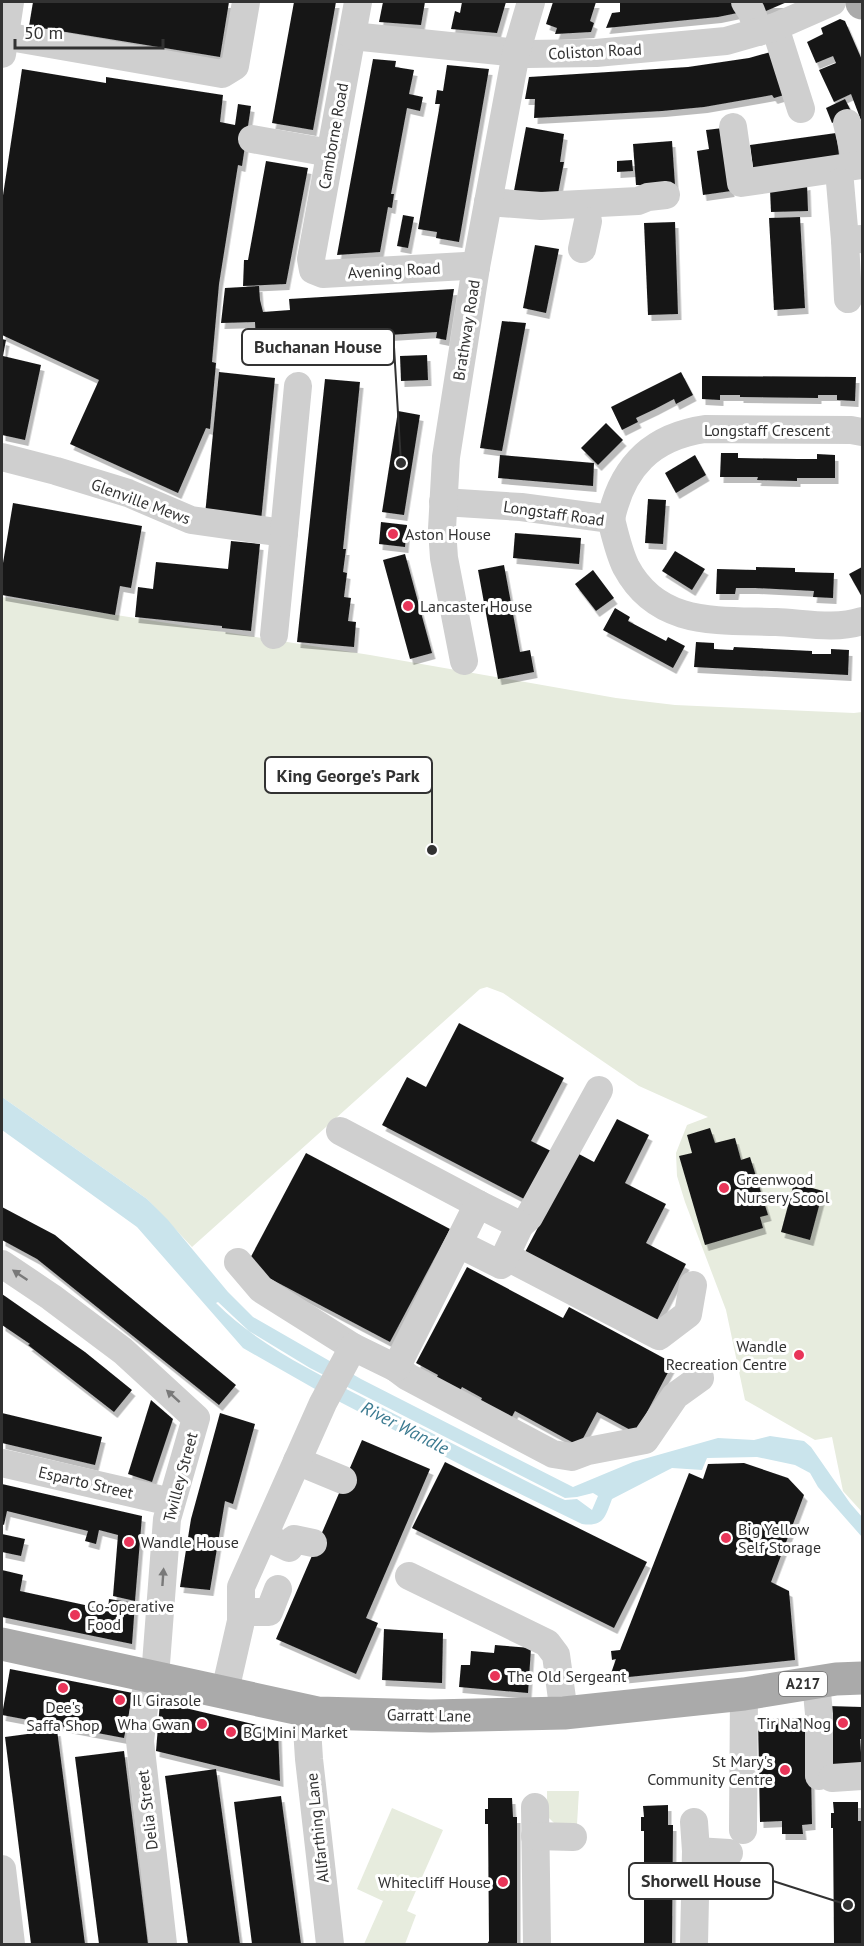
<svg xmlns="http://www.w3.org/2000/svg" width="864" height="1946" viewBox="0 0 864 1946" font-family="'PT Sans',sans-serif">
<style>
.green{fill:#e7ecde}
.water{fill:#cae4ec;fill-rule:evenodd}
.building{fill:#191919;filter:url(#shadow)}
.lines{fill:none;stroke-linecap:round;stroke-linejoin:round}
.minor{stroke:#cfcfcf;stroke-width:28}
.major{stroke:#aaa;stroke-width:33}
.oneway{fill:#797979}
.poi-dot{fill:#e93559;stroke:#fff;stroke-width:2}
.labels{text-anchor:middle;stroke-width:6;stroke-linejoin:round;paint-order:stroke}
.shield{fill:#fff;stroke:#707070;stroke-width:1.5}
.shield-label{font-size:15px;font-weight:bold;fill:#323232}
.street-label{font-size:16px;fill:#323232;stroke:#fff}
.poi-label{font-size:16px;fill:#323232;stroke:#fff;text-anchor:start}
.water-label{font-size:18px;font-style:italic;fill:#3b7a90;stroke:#fff}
.leader{fill:none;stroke:#323232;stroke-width:2}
.callout-dot{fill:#323232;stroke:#fff;stroke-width:2}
.callout{fill:#fff;stroke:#323232;stroke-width:2}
.callout-label{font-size:18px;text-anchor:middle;font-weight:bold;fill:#323232}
</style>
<defs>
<filter id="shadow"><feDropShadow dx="3.5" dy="6" stdDeviation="0" flood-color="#0004"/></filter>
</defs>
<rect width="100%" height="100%" fill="#fff"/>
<g class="green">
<path d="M2,597L370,655L616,698L675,705L854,713L862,712V1512L843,1491L832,1437L815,1440L745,1400L726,1310L685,1202L677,1176L676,1153L687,1125L708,1117L639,1086L503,993L487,987L480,989L192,1247L147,1199L2,1097Z"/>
<path d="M547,1791H579L577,1824L556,1825L547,1816Z"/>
<path d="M392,1808L443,1830L407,1911L416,1915L405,1944H364L383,1901L357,1889Z"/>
</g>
<path class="water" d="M2,1097L147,1199L168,1220L228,1292L253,1317L361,1379L573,1487L633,1462L718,1438L754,1440L770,1436L804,1441L811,1447L850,1503L862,1517V1537L818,1487L810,1473L795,1465L757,1457L707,1458L702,1470L672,1468L612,1499C605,1517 604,1527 582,1524L467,1468L315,1389L243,1348L137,1227L2,1130ZM218,1302L249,1331L310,1368L565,1498L577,1497L593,1493L598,1496L592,1510L577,1499L565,1500L558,1497C493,1464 427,1431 362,1397C311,1370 257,1344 216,1303Z"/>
<g class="building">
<path d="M33,2H229L220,57L29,26Z"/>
<path d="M294,2H336L313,130L272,123Z"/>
<path d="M383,2H425L421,25L379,22Z"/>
<path d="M462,2H506L497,33L451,29L455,11L460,13Z"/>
<path d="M553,2H596L590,21L594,23L591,32L555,34L557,28L546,24Z"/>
<path d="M620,2H741L747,11L718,17L606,28L612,13L620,12Z"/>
<path d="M751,2H787L759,14Z"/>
<path d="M840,19L845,21L862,60V123L851,94L834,102L819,70L836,63L833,56L816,63L807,42L823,34L821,28Z"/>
<path d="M778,50L791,93L774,98L772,95L704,107L662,111L534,118L535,99H525L529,77L688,67L749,58Z"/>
<path d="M373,59L396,61L395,67L414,70L409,94L423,97L420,111L407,108L391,194H394L392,208L388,207L380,252L337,255Z"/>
<path d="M447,65L489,69L459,242L436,238L437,232L418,229L440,104H435L437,90L443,91Z"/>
<path d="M22,69L106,83V77L223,95L220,122L235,125L238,104L251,106L242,166L238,165L219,284L212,362L216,363L210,429L206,428L178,493L70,444L99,380L2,335V202Z"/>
<path d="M845,99L852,113L832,123L826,108Z"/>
<path d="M526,127L564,134L560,162H564L557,199L513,196Z"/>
<path d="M723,128L731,191L703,195L697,151L709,149L706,130Z"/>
<path d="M836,133L840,162L754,174L750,145Z"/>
<path d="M672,141L675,185H636L633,144Z"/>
<path d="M632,160L633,171L617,172V161Z"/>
<path d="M266,161L308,168L286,284L243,286L244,260H248Z"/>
<path d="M807,184L808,211L771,212L770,190Z"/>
<path d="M403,215L414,217L408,248L397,246Z"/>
<path d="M800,217L805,308L774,310L769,218Z"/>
<path d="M675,222L678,314L648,315L644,223Z"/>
<path d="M535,245L559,249L546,313L523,308Z"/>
<path d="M259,286L260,300L263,312L290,310L289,299L454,289L446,340L436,338L437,332L292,341V355L266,357L265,343H256L255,322L221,323L225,288Z"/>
<path d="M502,321L526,323L502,451L480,448Z"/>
<path d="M2,339L6,340L3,356L41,365L25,440L2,435Z"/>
<path d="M427,355L428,380L401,381L400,356Z"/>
<path d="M219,372L275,378L261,521L205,515Z"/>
<path d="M681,372L693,395L676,404L674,399L655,409L636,418L638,422L622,430L611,407Z"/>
<path d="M702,376L856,377L855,401L837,400V395H818V398L740,397V395H720V400L702,399Z"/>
<path d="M325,379L360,382L343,549H346L343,572L347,573L344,597L351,598L348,621L356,622L354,647L297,642Z"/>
<path d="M398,411L420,415L404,515L382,512Z"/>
<path d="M606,423L623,440L598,465L581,448Z"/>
<path d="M721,453H738V458L797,459H817V454L835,455V478H797V481L757,480L758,477H720Z"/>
<path d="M500,455L594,463L593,486L498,478Z"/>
<path d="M695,455L706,475L676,493L665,473Z"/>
<path d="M648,499L666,500L663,544L645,543Z"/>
<path d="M13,503L142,526L131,588L120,586L115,615L2,595V569Z"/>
<path d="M381,522L407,525L405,547L379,544Z"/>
<path d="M515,533L581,538L579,564L513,558Z"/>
<path d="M231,541L260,544L251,631L222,628V626L135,617L138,587L153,589L156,562L228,569Z"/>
<path d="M675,551L705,569L692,590L662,571Z"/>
<path d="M405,554L432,653L410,659L383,560Z"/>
<path d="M504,565L520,652L530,650L534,672L498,679L478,570Z"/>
<path d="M756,567L795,568V572L834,573L833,598L813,597L814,591L755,588H736L735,594H716L717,569L756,570Z"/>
<path d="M862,567V597L849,574Z"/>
<path d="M593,570L614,598L596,611L575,584Z"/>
<path d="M615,608L630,617L628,621L666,641L668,637L685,646L673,668L603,630Z"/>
<path d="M696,642L714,643V649L733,650L734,647L812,651V654H831V649L849,650L848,675L694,667Z"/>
<path d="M459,1023L564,1078L531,1141L551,1151L526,1200L382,1125L407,1077L426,1087Z"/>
<path d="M617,1119L649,1135L625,1183L666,1204L646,1243L686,1264L655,1324L523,1256L577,1153L594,1162Z"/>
<path d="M710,1128L715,1143L735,1138L741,1160L750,1157L768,1215L760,1217L763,1228L705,1245L679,1156L692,1153L687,1135Z"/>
<path d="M306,1153L450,1229L390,1342L246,1266Z"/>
<path d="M794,1183L823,1191L810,1240L781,1232Z"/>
<path d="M2,1207L55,1235L236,1385L219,1405L37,1259L2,1240Z"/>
<path d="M467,1267L563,1318L569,1307L673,1363L636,1433L597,1412L579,1446L515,1411L507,1426L476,1410L482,1398L462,1387L456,1398L432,1386L438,1375L416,1363Z"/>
<path d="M2,1294L85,1352L132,1390L114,1412L28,1345L30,1344L2,1325Z"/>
<path d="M151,1400L173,1419L152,1482L128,1474Z"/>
<path d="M2,1413L102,1437L95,1465L2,1443Z"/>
<path d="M220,1413L255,1424L233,1504L225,1501L210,1590L180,1587L191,1519Z"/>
<path d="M362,1440L430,1469L366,1618L378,1623L356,1674L276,1639Z"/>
<path d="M445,1462L647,1562L614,1628L412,1528Z"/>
<path d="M744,1463L788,1478L804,1495L771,1582L789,1591L795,1660L609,1679L616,1659L612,1660L611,1651L620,1650L689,1473L703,1479L708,1464Z"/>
<path d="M2,1484L142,1516L135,1601L113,1596L118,1535L99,1530L96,1544L85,1541L88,1531L7,1511L4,1525L2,1524Z"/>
<path d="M2,1534L25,1539L21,1556L2,1552Z"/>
<path d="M2,1570L23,1575L20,1591L108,1610L109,1599L135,1603L132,1644L2,1617Z"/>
<path d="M384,1629L443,1633L442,1683L382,1680Z"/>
<path d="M495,1645L531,1648L528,1693L459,1687L461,1665H470L471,1651L494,1653Z"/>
<path d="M10,1669L133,1693L124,1738L2,1715Z"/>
<path d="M160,1702L278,1730L280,1781L156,1751Z"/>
<path d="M828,1706L862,1707V1739H860L862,1766L826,1769Z"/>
<path d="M810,1718L812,1824L802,1825L803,1834H782V1821L760,1822L758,1719Z"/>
<path d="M57,1730L85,1944H31L5,1737Z"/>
<path d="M124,1751L148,1944H99L75,1757Z"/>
<path d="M216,1769L240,1944H188L165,1776Z"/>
<path d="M281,1796L301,1944H252L234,1802Z"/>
<path d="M488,1798H512L513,1817H517V1944H487L489,1941L488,1824H485V1809H488Z"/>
<path d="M833,1802H858V1821H862V1944H834L833,1828H831V1813H834Z"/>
<path d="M668,1805V1825H673L672,1944H644V1831H641V1817H644L643,1806Z"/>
</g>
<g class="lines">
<g class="minor">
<path d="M358,2L311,259L313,270L323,274L465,266L476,267"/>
<path d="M745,2L751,11L759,32"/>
<path d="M775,27L801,109"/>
<path d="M4,36L222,74L235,66L246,2"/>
<path d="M352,36L528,54L596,53L726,41L775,27L832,2"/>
<path d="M2,54L10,2"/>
<path d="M847,123L857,165"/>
<path d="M733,127L741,183L862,165"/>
<path d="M252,139L330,153"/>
<path d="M840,182L845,240"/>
<path d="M488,202L541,206L638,201L648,197L666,195"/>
<path d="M582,249L588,221"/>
<path d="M848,299L845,240L862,239"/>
<path d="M2,457L56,471L128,493L191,520L284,533L274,635"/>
<path d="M443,502L521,507L611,519C615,535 619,553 626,567C658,627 718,620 776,622C803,623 836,630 862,621"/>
<path d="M611,519C622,467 651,437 705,429L851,430L862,432"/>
<path d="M284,533L298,386"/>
<path d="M464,661L444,558L442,529L446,457L476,267L516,53L531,2"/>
<path d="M340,1131L478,1204"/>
<path d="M520,1225L529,1217L599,1090"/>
<path d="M505,1256L659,1336L688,1314L693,1285"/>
<path d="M238,1262L261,1289L353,1347"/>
<path d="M2,1264L51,1297L123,1351L196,1418L167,1519L155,1677"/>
<path d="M396,1368L408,1377L553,1454L572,1457L588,1451L645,1440L675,1396L700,1378"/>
<path d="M297,1461L343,1480"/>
<path d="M2,1463L171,1502"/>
<path d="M264,1536L289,1548L294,1539L313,1543"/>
<path d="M409,1576L547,1643L556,1655L564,1713"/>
<path d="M241,1612H269L278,1589"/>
<path d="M148,1675L140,1741L163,1944"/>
<path d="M816,1682L819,1714V1776"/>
<path d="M225,1691L241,1621V1587L323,1403L353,1347L396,1368L478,1204L520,1225L501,1265L459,1244"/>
<path d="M309,1712L307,1728L309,1759L330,1944"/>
<path d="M832,1778L862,1776"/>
<path d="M535,1807L537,1944"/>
<path d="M743,1830L744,1694"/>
<path d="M535,1836L573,1837"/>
<path d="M696,1851L729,1853"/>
<path d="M2,1869L11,1944"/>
<path d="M694,1944L696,1851L694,1822"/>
</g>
<g class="major">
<path d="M862,2V3"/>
<path d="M2,1644L318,1713L431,1716L564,1713L744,1694L836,1679L862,1678"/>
</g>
</g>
<defs><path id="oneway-solid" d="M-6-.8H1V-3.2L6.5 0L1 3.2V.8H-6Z" transform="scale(1.5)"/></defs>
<g class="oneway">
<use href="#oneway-solid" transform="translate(20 1275) rotate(-146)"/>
<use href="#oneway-solid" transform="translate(173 1396) rotate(-138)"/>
<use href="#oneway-solid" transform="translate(163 1577) rotate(-86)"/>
</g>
<g class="poi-dot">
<circle cx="393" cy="534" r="6"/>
<circle cx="408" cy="606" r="6"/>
<circle cx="724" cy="1188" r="6"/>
<circle cx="799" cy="1355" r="6"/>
<circle cx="726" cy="1538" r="6"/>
<circle cx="129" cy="1542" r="6"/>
<circle cx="75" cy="1615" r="6"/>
<circle cx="495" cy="1676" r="6"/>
<circle cx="63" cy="1688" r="6"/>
<circle cx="120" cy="1700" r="6"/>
<circle cx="843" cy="1723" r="6"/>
<circle cx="202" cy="1724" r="6"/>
<circle cx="231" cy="1732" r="6"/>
<circle cx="785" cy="1770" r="6"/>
<circle cx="503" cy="1882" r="6"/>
</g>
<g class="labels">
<rect class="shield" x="779" y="1672" width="48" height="24" rx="4.5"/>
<g class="shield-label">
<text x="803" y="1689">A217</text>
</g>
<g class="street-label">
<text transform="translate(595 51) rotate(-3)" y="6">Coliston Road</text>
<text transform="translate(333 136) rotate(-80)" y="6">Camborne Road</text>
<text transform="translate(394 270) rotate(-3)" y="6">Avening Road</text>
<text transform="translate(466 330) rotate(-81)" y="6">Brathway Road</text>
<text x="767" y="436">Longstaff Crescent</text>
<text transform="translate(141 501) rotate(20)" y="6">Glenville Mews</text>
<text transform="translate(554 513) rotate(8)" y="6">Longstaff Road</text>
<text transform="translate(180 1477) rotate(-75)" y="6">Twilley Street</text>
<text transform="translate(86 1482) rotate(13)" y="6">Esparto Street</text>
<text transform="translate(429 1715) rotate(1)" y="6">Garratt Lane</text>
<text transform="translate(147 1810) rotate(-97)" y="6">Delia Street</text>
<text transform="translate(317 1828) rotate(-96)" y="6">Allfarthing Lane</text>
</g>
<g class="poi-label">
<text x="405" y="540">Aston House</text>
<text x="420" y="612">Lancaster House</text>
<text x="736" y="1185">Greenwood<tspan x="736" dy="18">Nursery Scool</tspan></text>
<text x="787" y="1352" text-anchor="end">Wandle<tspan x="787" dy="18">Recreation Centre</tspan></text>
<text x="738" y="1535">Big Yellow<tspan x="738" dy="18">Self Storage</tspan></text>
<text x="141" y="1548">Wandle House</text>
<text x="87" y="1612">Co-operative<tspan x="87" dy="18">Food</tspan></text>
<text x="507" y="1682">The Old Sergeant</text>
<text x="132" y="1706">Il Girasole</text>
<text x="63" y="1713" text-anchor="middle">Dee's<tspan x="63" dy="18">Saffa Shop</tspan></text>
<text x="831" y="1729" text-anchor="end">Tir Na Nog</text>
<text x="190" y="1730" text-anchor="end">Wha Gwan</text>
<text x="243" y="1738">BG Mini Market</text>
<text x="773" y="1767" text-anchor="end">St Mary's<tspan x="773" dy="18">Community Centre</tspan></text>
<text x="491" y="1888" text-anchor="end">Whitecliff House</text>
</g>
<g class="water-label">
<text transform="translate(405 1428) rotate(27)" y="6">River Wandle</text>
</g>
</g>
<path class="leader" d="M401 463L394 347M432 850L432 775M848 1905L773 1881"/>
<g class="callout-dot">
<circle cx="401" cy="463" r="6"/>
<circle cx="432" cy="850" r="6"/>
<circle cx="848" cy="1905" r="6"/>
</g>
<g class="callout">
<rect x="242" y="329" width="152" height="36" rx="6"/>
<rect x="265" y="757" width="167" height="36" rx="6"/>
<rect x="629" y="1863" width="144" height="36" rx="6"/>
</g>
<g class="callout-label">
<text x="318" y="353">Buchanan House</text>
<text x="348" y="782">King George's Park</text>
<text x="701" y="1887">Shorwell House</text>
</g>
<rect width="864" height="1946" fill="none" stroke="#323232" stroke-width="6"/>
<path d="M15 39v9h148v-9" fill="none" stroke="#323232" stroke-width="3"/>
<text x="24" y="39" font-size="18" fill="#323232" stroke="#ffffff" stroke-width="4.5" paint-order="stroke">50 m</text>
</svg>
